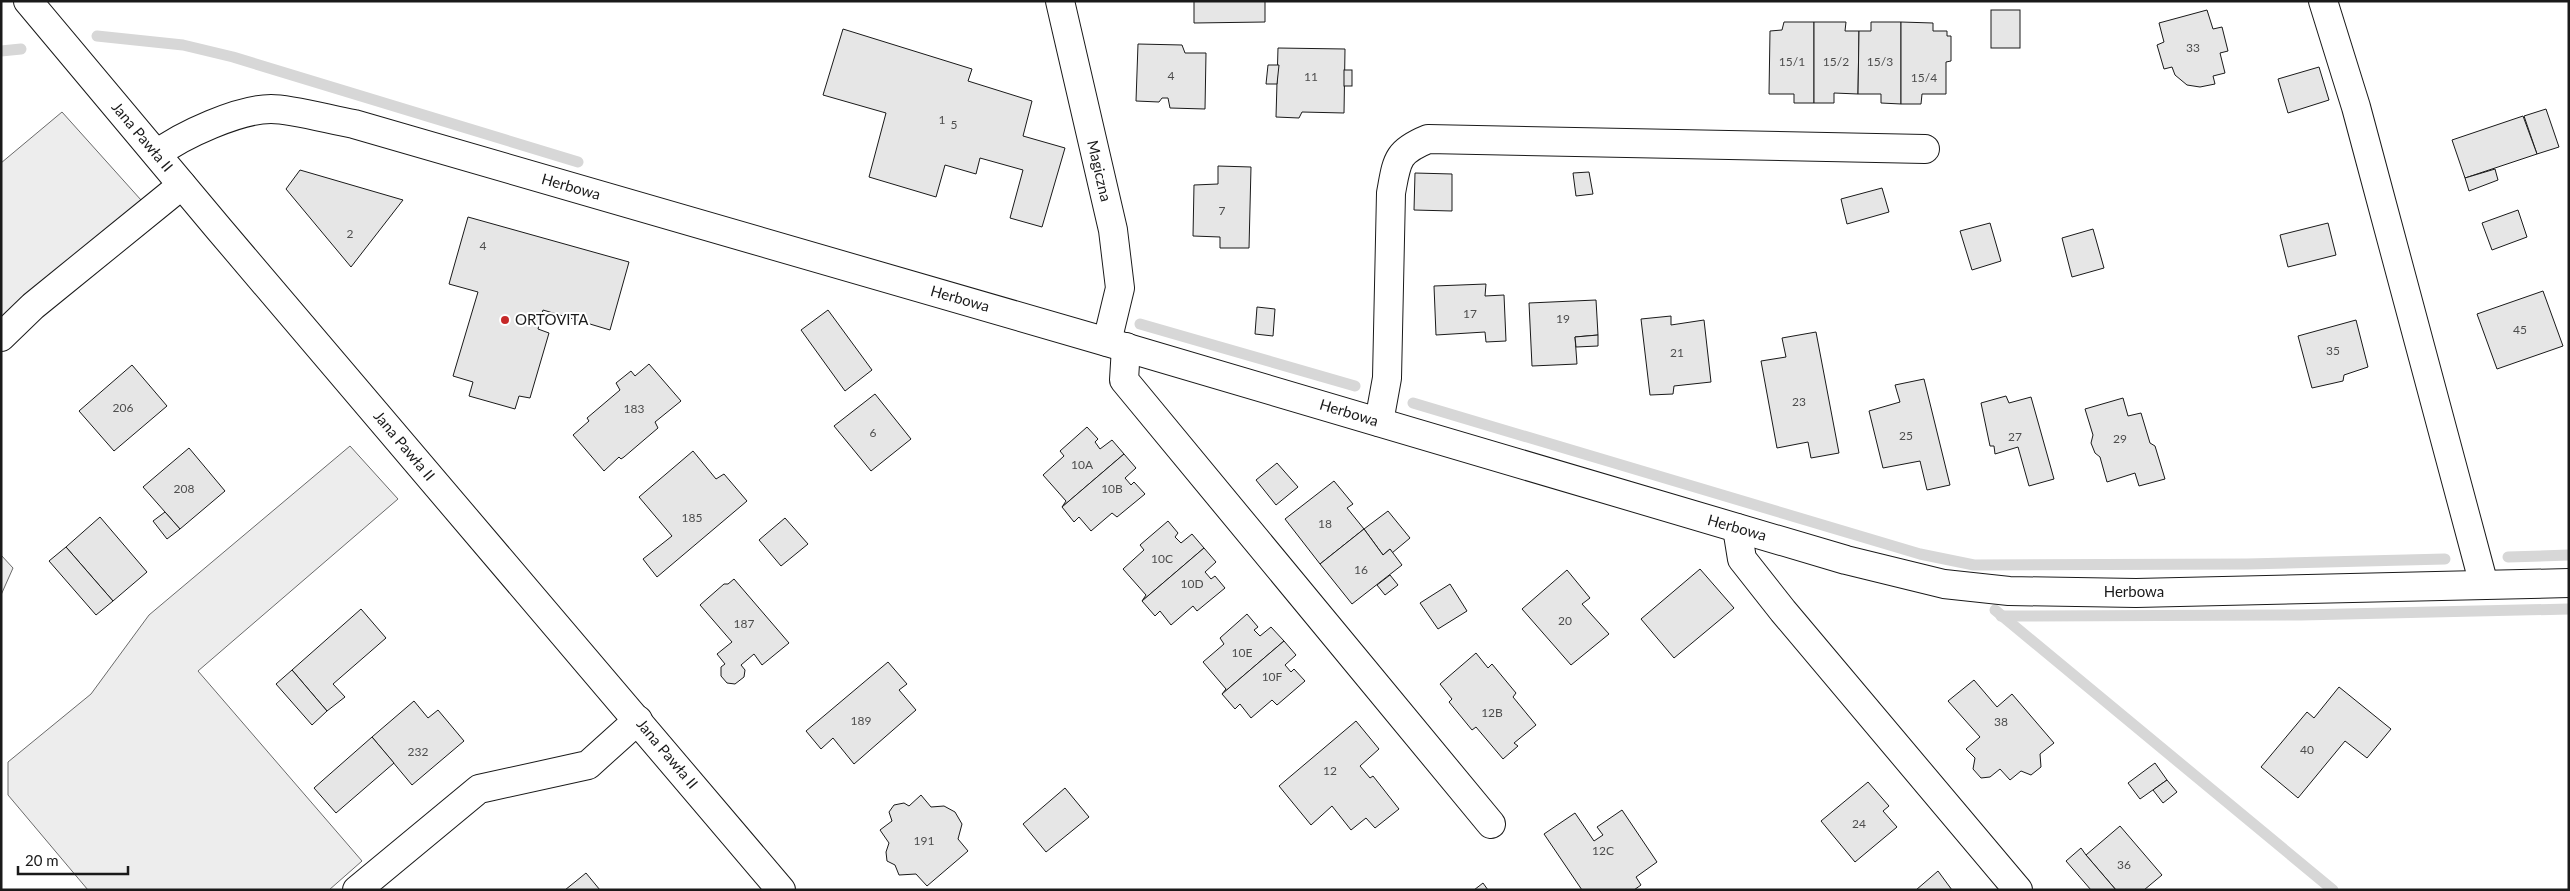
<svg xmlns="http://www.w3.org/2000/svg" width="2570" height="891" viewBox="0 0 2570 891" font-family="Lato,sans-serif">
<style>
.built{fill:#ededed;stroke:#6a6a6a}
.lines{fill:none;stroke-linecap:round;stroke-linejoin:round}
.stream{stroke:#d7d7d7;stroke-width:11}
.building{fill:#e6e6e6;stroke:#1a1a1a}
.street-casing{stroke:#1a1a1a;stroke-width:30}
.secondary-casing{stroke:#1a1a1a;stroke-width:30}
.street{stroke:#fff;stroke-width:28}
.secondary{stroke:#fff;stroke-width:28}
.poi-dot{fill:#c62828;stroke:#fff;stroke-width:2}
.labels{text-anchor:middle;stroke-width:4;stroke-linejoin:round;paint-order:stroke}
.number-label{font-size:12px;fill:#4d4d4d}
.street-label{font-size:15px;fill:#1a1a1a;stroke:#fff}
.poi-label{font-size:15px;fill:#1a1a1a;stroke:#fff;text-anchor:start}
</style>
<rect width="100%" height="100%" fill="#fff"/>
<g class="built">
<path d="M62,112L141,200L1,319V163Z"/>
<path d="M350,446L398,499L198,671L362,861L329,890H88L8,795V762L91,694L149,615Z"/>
<path d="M1,555L13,568L1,595Z"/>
</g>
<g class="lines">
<g class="stream">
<path d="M97,36L183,45L233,57L578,162"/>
<path d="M1,51L21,49"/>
<path d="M1140,324L1355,386"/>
<path d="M1413,403L1920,554L1974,565L2247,564L2445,559"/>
<path d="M2508,557L2569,555"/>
<path d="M1995,610L2333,890"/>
<path d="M2001,616L2301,615L2569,609"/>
</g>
</g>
<g class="building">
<path d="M1194,1H1265V22L1194,23Z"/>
<rect x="1991" y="10" width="29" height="38"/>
<path d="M2207,10L2213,29L2222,27L2228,51L2220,53L2225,73L2213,76L2215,84L2200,87L2187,85L2175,75L2172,67L2164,69L2157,45L2164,42L2159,23Z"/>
<path d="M1784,22H1814V103H1794V94H1769L1770,31L1782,30Z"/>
<path d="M1814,22H1846L1845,31H1859L1858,94L1834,93V103H1814Z"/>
<path d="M1871,22H1901V104L1881,103V94H1858L1859,31H1871Z"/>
<path d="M1901,22L1933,23V31H1947V36H1951V61L1946,62V94H1922L1921,104H1901Z"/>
<path d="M843,29L972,69L968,81L1032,101L1023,136L1065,148L1042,227L1010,218L1023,170L980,158L976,174L945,165L936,197L869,177L886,113L823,95Z"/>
<path d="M1138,44L1182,45L1185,53H1206L1205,109L1170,108L1168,98H1162L1159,102L1136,101Z"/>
<path d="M1278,48L1345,49L1344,113L1302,112L1299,118L1276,117Z"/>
<path d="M1268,65H1279L1277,84H1266Z"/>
<path d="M2319,67L2329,100L2288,113L2278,79Z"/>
<rect x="1344" y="70" width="8" height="16"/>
<path d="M2546,109L2559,147L2537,154L2524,116Z"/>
<path d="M2523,116L2537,154L2465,178L2452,140Z"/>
<path d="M1218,166L1251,167L1249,248H1220V237L1193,236L1194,185L1218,184Z"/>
<path d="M2495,169L2498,180L2469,191L2465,178Z"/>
<path d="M300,170L403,200L351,267L286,189Z"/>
<path d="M1589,172L1593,194L1576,196L1573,173Z"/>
<path d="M1415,173L1452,174V211L1414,210Z"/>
<path d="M1882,188L1889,212L1847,224L1841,199Z"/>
<path d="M2518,210L2527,237L2492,250L2482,223Z"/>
<path d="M468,217L629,262L610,330L543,310L538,329L549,333L530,398L519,396L515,409L469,396L473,382L453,376L478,292L449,284Z"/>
<path d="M1990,223L2001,261L1972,270L1960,231Z"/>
<path d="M2328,223L2336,255L2288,267L2280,235Z"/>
<path d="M2093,229L2104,268L2072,277L2062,238Z"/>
<path d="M1486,284L1485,296L1504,295L1506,341L1486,342L1485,332L1436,335L1434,286Z"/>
<path d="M2543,291L2563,346L2497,369L2477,314Z"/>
<path d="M1596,300L1598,335L1575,337L1577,364L1532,366L1529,303Z"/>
<path d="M1257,307L1275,309L1273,336L1255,334Z"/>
<path d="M828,310L872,370L845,391L801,330Z"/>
<path d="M1671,316V325L1704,320L1711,382L1674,386L1673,394L1650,395L1641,319Z"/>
<path d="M2356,320L2368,367L2344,375L2343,381L2312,388L2298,336Z"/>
<path d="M1816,332L1839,453L1811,458L1808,442L1777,448L1761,361L1786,357L1782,338Z"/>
<path d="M1598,335V346L1576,347L1575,337Z"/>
<path d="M649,364L681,401L655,422L658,428L624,457L621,459L619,457L604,471L573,435L589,421L587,418L620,390L616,383L631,371L635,376Z"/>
<path d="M132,365L167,406L114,451L79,411Z"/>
<path d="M1924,379L1950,485L1927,490L1920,461L1883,468L1869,411L1900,402L1895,385Z"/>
<path d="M875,394L911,439L871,471L834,426Z"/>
<path d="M2006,396L2009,403L2031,397L2054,479L2029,486L2018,447L1995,454L1994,446H1990L1981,403Z"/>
<path d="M2123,398L2128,416L2141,413L2150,443L2155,446L2165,479L2139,486L2135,473L2107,482L2100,457L2095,453L2091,443L2093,435L2085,409Z"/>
<path d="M1087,427L1098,439L1095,442L1100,449L1112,440L1124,454L1062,507L1066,501L1043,475L1064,456L1060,451Z"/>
<path d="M189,448L225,491L180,529L143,487Z"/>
<path d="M693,451L716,479L724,474L747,501L657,577L643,559L672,536L639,497Z"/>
<path d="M1124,454L1136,468L1125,478L1131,485L1134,482L1145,494L1117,517L1112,513L1091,531L1079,517L1074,522L1062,507Z"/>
<path d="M1277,463L1298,487L1276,505L1256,480Z"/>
<path d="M1334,481L1353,504L1347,508L1364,529L1320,564L1285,519Z"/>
<path d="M1388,511L1410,538L1392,553L1390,549L1383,555L1364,529Z"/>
<path d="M165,512L180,529L167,539L153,521Z"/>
<path d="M100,517L147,572L113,601L66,547Z"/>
<path d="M785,518L808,544L781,566L759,540Z"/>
<path d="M1168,521L1178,533L1175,537L1181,543L1192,534L1204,548L1142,601L1146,595L1123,569L1144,550L1140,545Z"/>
<path d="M1364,529L1383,555L1390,549L1402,565L1352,604L1320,564Z"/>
<path d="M66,547L113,601L96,615L49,561Z"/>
<path d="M1204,548L1216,562L1205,572L1211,579L1215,576L1225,588L1197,611L1193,606L1171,625L1160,611L1155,616L1142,601Z"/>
<path d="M1700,569L1734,608L1674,658L1641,619Z"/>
<path d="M1567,570L1590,598L1582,604L1609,634L1571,665L1522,609Z"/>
<path d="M1390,575L1398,585L1385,595L1377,585Z"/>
<path d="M734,579L789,643L762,665L754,654L741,665L745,670L744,677L735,684L727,683L721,676V667L725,664L717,654L732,642L700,605L724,584H728Z"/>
<path d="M1450,584L1467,611L1438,629L1420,603Z"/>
<path d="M361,609L386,638L333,684L345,697L327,711L292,670Z"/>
<path d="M1247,614L1258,627L1254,630L1260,636L1271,627L1284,641L1222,694L1226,689L1203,662L1224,644L1220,638Z"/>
<path d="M1284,641L1296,655L1285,665L1291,672L1294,669L1305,681L1277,705L1272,700L1251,718L1240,704L1235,709L1222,694Z"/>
<path d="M1476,653L1488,668L1492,664L1516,693L1513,697L1536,725L1514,743L1518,746L1503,759L1476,727L1472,730L1449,702L1452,699L1440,684Z"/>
<path d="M888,662L907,684L899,690L916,710L854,764L833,738L821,749L806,731Z"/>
<path d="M292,670L327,711L312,725L276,684Z"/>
<path d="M1974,680L1997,707L2012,694L2054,743L2040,754L2041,767L2031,775L2021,771L2010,780L2000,769L1990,777L1981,778L1973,769L1975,758L1966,749L1980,737L1948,701Z"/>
<path d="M2339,687L2391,729L2367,758L2345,741L2298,798L2261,767L2307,712L2314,718Z"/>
<path d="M414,701L428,718L438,710L464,741L412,785L372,737Z"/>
<path d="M1356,721L1379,749L1360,766L1370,778L1373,776L1399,809L1375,828L1366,818L1351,830L1332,806L1311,825L1279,786Z"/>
<path d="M372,737L394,763L336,813L314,788Z"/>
<path d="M2155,763L2167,780L2140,799L2128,783Z"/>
<path d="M2167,780L2177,792L2163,803L2153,790Z"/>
<path d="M1868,782L1889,806L1883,811L1897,827L1855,862L1821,821Z"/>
<path d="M1065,788L1089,817L1046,852L1023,824Z"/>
<path d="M921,795L931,807L944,806L955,812L962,824L958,839L968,851L927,886L916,874L899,875L895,865L887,861L886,852L889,843L880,830L892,821L889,812L894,805L904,803L909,806Z"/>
<path d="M1622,810L1657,862L1636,877L1641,885L1634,890H1582L1544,834L1575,813L1594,841L1603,835L1597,827Z"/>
<path d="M2120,826L2162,875L2144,890H2116L2086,855Z"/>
<path d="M2081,848L2086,855L2116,890H2091L2066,861Z"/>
<path d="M1938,871L1952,890H1916Z"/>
<path d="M586,873L600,890H565Z"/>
<path d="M1483,883L1488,890H1474Z"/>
</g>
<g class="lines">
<defs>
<g id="street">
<path d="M1060,1L1113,230L1120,288L1107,342"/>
<path d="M2323,1L2356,107L2484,585"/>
<path d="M157,154C182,135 239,109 271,109C292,109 331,120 354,124L1107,342L1846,560L1944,584L2009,591L2136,593L2569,583"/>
<path d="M1,337L33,306L182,185"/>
<path d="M1126,347L1124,380L1491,824"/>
<path d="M1379,422L1387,378L1391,193C1397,161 1396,152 1428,139L1925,149"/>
<path d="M1737,528L1742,559L1783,611L2018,890"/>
<path d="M357,890L479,789L588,765L638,720"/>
</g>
<path id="secondary" d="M28,1L219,229L781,890"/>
</defs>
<use href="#street" class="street-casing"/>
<use href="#secondary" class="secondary-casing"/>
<use href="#street" class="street"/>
<use href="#secondary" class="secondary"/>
</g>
<circle class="poi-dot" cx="505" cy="320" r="5"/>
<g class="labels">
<g class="number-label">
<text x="2193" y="52">33</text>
<text x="1792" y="66">15/1</text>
<text x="1836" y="66">15/2</text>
<text x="1880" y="66">15/3</text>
<text x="1171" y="80">4</text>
<text x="1311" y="81">11</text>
<text x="1924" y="82">15/4</text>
<text x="942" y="124">1</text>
<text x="954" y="129">5</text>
<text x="1222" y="215">7</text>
<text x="350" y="238">2</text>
<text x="483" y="250">4</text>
<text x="1470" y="318">17</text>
<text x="1563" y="323">19</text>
<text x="2520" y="334">45</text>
<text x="2333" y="355">35</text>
<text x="1677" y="357">21</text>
<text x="1799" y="406">23</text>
<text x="123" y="412">206</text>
<text x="634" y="413">183</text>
<text x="873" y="437">6</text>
<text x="1906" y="440">25</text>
<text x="2015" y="441">27</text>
<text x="2120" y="443">29</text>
<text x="1082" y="469">10A</text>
<text x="184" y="493">208</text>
<text x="1112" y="493">10B</text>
<text x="692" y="522">185</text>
<text x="1325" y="528">18</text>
<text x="1162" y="563">10C</text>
<text x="1361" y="574">16</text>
<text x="1192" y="588">10D</text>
<text x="1565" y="625">20</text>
<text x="744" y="628">187</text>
<text x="1242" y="657">10E</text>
<text x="1272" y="681">10F</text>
<text x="1492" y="717">12B</text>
<text x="861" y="725">189</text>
<text x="2001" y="726">38</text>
<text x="2307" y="754">40</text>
<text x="418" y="756">232</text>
<text x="1330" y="775">12</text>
<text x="1859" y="828">24</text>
<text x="924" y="845">191</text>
<text x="1603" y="855">12C</text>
<text x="2124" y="869">36</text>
</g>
<g class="street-label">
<text transform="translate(142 137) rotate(50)" y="5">Jana Pawła II</text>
<text transform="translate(1099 171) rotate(77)" y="5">Magiczna</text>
<text transform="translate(571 187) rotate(16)" y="5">Herbowa</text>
<text transform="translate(960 299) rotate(16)" y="5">Herbowa</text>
<text transform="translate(1349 413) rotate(17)" y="5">Herbowa</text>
<text transform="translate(404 446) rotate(50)" y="5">Jana Pawła II</text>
<text transform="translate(1737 528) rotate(16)" y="5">Herbowa</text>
<text x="2134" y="597">Herbowa</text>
<text transform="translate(667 754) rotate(50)" y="5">Jana Pawła II</text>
</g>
<g class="poi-label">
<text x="515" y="325">ORTOVITA</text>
</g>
</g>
<rect width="2570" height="891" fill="none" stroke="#1a1a1a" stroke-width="5"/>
<path d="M18 866v8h110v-8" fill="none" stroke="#1a1a1a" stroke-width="2.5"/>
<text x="25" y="866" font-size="15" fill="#1a1a1a" stroke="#ffffff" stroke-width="4" paint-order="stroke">20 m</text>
</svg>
